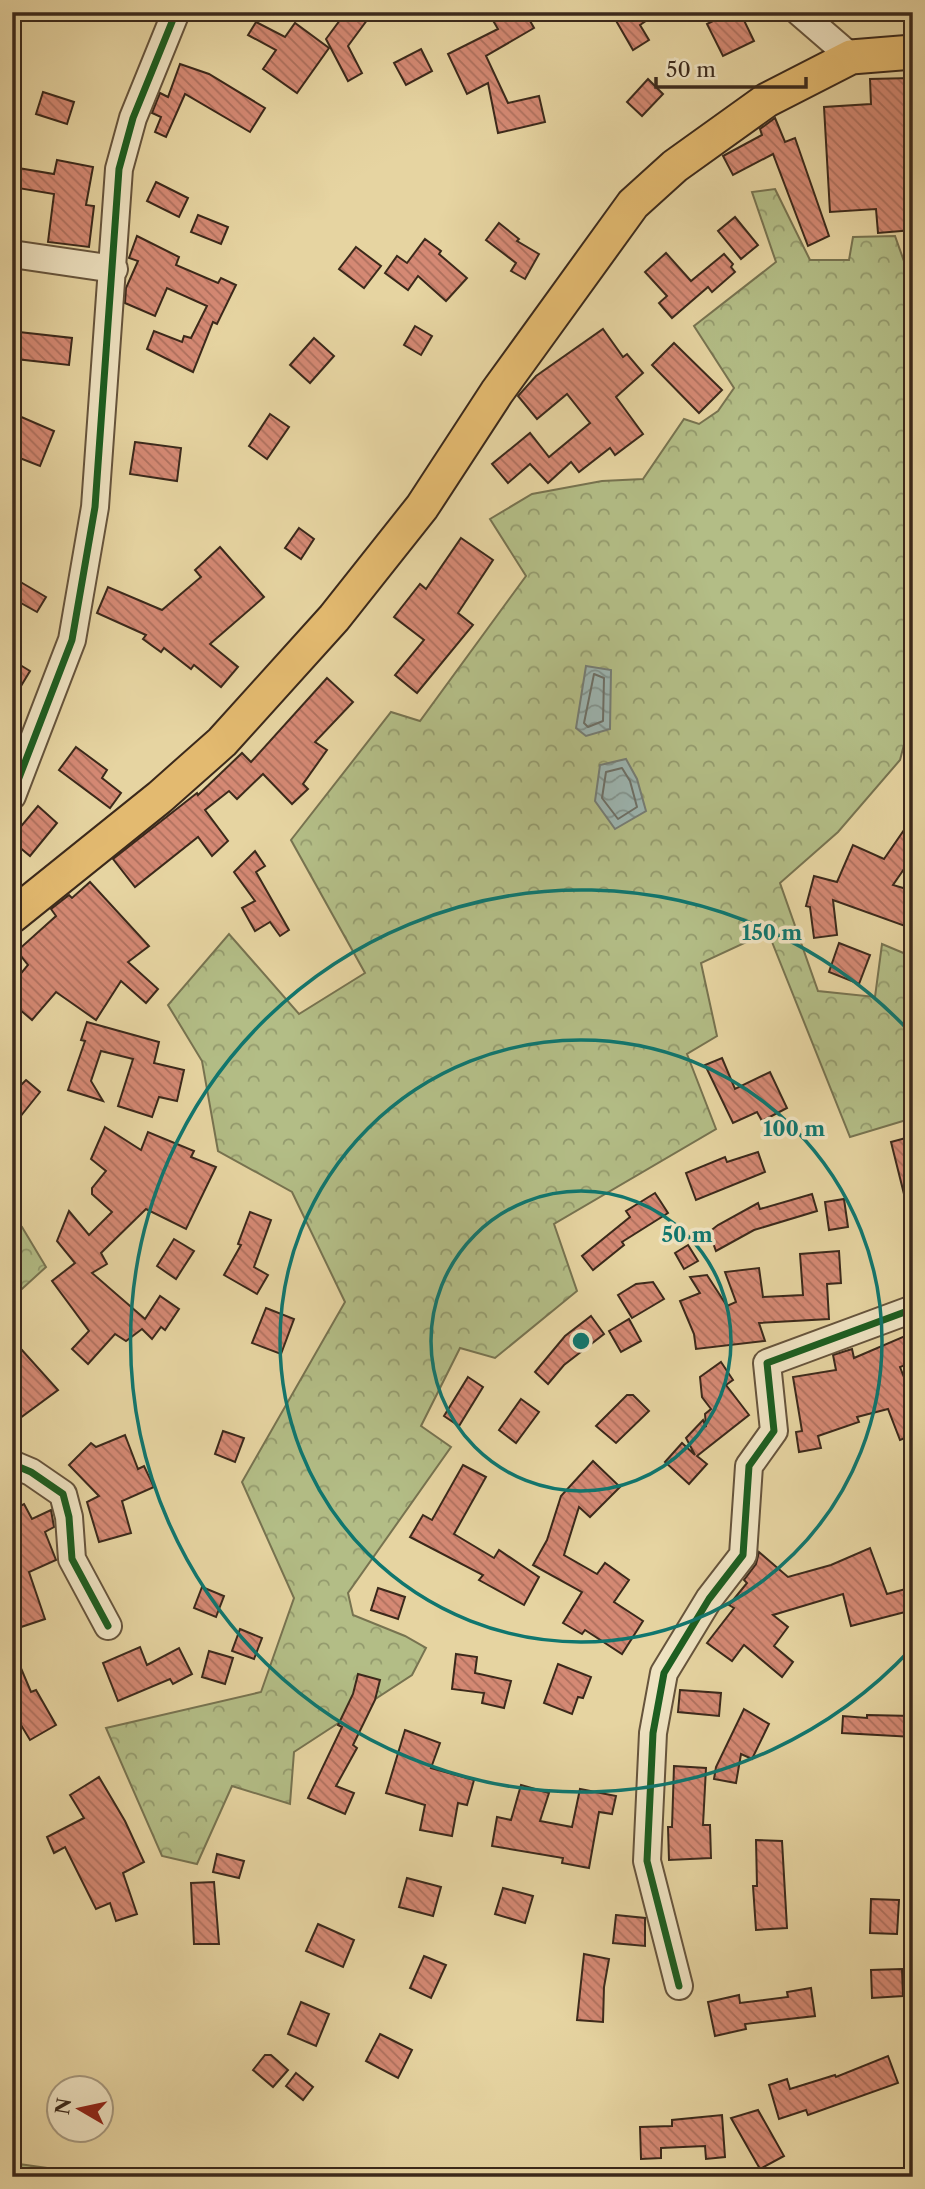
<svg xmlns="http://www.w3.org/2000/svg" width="925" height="2189" viewBox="0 0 925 2189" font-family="'Libre Caslon Text',serif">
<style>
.forest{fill:url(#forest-crowns);stroke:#777350;stroke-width:2}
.water{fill:url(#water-waves);stroke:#757d75;stroke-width:2}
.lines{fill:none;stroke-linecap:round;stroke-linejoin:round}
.shore{stroke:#6c6f66;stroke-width:2}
.building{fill:url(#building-back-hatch);stroke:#3b291b;stroke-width:2}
.minor-casing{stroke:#66543c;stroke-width:30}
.major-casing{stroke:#3b291b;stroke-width:37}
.minor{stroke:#efe3c2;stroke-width:26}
.major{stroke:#e3ba70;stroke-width:33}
.cycleway-casing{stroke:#efe3c2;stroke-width:11}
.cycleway{stroke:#1b5e20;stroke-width:7}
.ring{fill:none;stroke:#0f766e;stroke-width:3.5}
.centre{fill:#0f766e;stroke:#efe3c2;stroke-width:3.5}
.ring-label{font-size:21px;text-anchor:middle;font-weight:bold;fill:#0f766e;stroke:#efe3c2;stroke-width:7;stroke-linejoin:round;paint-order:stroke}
</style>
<defs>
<pattern id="forest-crowns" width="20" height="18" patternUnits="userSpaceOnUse" patternTransform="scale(1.75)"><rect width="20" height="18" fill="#b3bd86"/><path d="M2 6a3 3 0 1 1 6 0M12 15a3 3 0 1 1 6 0" fill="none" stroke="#939a6d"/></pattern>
<pattern id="water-waves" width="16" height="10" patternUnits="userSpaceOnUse" patternTransform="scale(1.75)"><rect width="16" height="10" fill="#9cb5b1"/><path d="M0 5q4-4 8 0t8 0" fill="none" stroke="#80938f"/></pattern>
<pattern id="building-back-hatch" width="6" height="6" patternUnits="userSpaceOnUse" patternTransform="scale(1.75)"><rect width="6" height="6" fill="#d58974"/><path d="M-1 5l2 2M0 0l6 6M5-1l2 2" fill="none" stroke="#ae705e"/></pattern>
</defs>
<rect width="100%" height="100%" fill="#e6d4a1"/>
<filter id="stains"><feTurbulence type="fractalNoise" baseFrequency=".00286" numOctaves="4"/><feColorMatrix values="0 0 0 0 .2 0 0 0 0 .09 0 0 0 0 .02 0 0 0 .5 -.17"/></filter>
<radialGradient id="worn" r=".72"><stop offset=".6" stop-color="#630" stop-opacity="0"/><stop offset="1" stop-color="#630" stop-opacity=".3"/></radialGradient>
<g class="forest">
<path d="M775,189L810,260H849L853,237L895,236L905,264L913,263V710L900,760L838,832L780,883L818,991L875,997L882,944L913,957V1118L850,1137L768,932L701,963L717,1036L687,1054L716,1129L554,1224L577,1291L495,1358L460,1348L421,1426L451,1447L348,1593L353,1615L405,1636L426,1648L412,1675L294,1752L290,1804L232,1786L197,1864L162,1856L106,1728L261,1692L294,1598L242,1482L345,1302L292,1192L218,1151L202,1061L168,1005L229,934L299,1014L365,973L291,840L391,712L420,721L526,576L490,519L532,494L602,481L643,479L684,419L699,424L718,411L734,388L694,326L776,262L752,192Z"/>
<path d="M22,1227L46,1267L12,1298V1232Z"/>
<path d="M12,2163L111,2177H12Z"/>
</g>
<g class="water">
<path d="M586,666L611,670L610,729L586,736L576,728Z"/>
<path d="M626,759L637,779L646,811L615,829L595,801L600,765Z"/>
</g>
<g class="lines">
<g class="shore">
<path d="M594,674L604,678L603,721L588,727L584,723Z"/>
<path d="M622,768L630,781L637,807L618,819L602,798L606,772Z"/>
</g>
</g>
<g class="building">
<path d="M346,12H373L348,46L362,73L348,81L326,39Z"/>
<path d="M488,12H525L534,28L486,56L508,103L539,96L545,122L498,133L488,83L467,94L448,54L498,29Z"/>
<path d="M611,12H659L640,25L649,40L633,50Z"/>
<path d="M731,12H740L754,41L723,56L707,24Z"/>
<path d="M256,22L285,37L295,23L329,48L297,93L263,69L276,50L248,35Z"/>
<path d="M421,49L432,71L406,85L394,63Z"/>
<path d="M180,64L209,74L265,108L250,132L185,94L166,137L155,132L161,117L152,113L160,93L168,97Z"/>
<path d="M911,78L912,104H905L906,140H910L913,163V230L878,233L876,209L830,212L824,107L871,104L870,79Z"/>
<path d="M648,79L663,94L642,116L627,102Z"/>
<path d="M43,92L74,102L67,124L36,114Z"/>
<path d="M775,118L785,142L795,138L829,236L808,246L773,154L733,175L723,156L762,135L760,129Z"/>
<path d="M57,160L93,167L86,205L94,206L89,247L48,242L54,194L12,187V167L54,174Z"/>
<path d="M156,182L188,198L179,217L147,201Z"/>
<path d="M198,215L228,227L221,244L191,232Z"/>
<path d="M735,217L758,245L741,259L718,231Z"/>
<path d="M499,223L519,239L517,241L539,254L525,279L511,271L516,263L486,240Z"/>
<path d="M137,236L179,257L176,265L218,283L221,278L236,285L217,324L213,322L193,372L147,349L154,331L182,342L184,336L191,338L207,306L167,288L155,316L125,303L126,288L138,261L129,258Z"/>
<path d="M425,239L441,251L439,254L467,278L446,301L418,276L408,290L385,273L397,256L407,263Z"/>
<path d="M356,247L381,266L364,288L339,269Z"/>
<path d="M666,253L691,281L724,254L733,264L731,267L735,272L712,292L708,287L672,318L659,303L667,296L645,272Z"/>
<path d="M415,326L432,336L421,355L404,345Z"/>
<path d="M603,329L623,357L627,354L643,373L616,397L643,434L615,455L610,448L579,472L571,462L548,483L530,464L508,483L492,464L530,433L549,457L590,423L567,394L537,419L518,396L536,376Z"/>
<path d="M19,332L72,338L69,365L16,359Z"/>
<path d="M314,338L334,356L310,383L290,365Z"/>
<path d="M674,343L722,390L699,413L652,365Z"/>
<path d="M270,414L289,427L267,459L249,446Z"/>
<path d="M19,416L54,431L40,466L12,455V433Z"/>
<path d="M135,442L181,448L177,481L130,474Z"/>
<path d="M299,528L314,539L301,559L285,548Z"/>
<path d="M461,538L493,560L458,613L473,625L417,693L395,675L424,640L394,617L420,584L426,589Z"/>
<path d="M220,547L264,597L210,644L238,667L221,687L194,665L191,669L164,648L161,652L143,639L146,635L97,613L108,587L162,610L201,577L195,570Z"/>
<path d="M12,577L46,597L37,612L12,598Z"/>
<path d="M12,660L30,671L12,701Z"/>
<path d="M327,678L353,702L315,742L327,750L303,784L308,789L292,804L263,774L237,799L229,791L205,810L228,841L212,856L198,837L135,887L113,859L197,793L198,795L242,753L251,762Z"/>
<path d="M76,747L107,770L102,778L121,793L110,808L59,770Z"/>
<path d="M38,806L57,823L30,856L12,841V837Z"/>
<path d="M913,817V856L893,885L913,891L905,926L833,900L837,935L814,938L810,907L806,906L814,876L837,882L853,845L884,859Z"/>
<path d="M255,851L265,866L256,872L289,930L280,936L270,922L255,931L242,908L255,901L234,872Z"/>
<path d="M90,882L149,946L128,962L158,989L146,1003L121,981L96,1020L56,992L32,1020L12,1003V984L28,965L17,951L56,916L51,909L69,895L72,898Z"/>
<path d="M839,943L870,955L859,984L829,972Z"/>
<path d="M87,1022L159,1042L154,1063L184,1070L177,1101L159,1097L152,1117L118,1106L133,1059L101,1051L91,1081L103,1101L68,1090L85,1041L81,1040Z"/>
<path d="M722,1058L735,1089L770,1072L787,1108L762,1121L757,1112L733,1123L705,1065Z"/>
<path d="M26,1080L40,1092L12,1127V1094Z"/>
<path d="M105,1127L141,1150L148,1132L194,1151L191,1157L216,1167L186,1229L146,1209L101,1253L107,1264L92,1273L145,1319L160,1296L179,1309L165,1330L161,1327L152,1339L142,1329L126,1341L115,1334L88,1364L72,1349L89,1331L52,1281L75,1263L57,1241L69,1211L89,1235L112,1212L92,1194V1188L106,1171L91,1159Z"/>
<path d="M913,1136V1205L907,1206L891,1142Z"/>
<path d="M758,1152L765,1172L696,1200L686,1173L725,1157L727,1162Z"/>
<path d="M655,1193L668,1213L622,1242L624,1245L593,1270L582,1256L630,1217L626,1211Z"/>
<path d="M812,1194L817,1211L754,1230L716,1251L709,1232L718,1225L758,1203L760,1209Z"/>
<path d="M844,1199L848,1227L829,1230L825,1202Z"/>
<path d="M250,1212L271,1220L254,1267L268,1275L257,1294L224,1275L241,1245L238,1244Z"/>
<path d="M174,1239L194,1251L176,1279L157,1266Z"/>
<path d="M688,1245L698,1261L684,1269L675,1253Z"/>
<path d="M839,1251L841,1283L827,1284L829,1319L759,1323L765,1341L696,1349L694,1334L680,1301L700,1293L690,1277L707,1275L727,1306L736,1302L725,1272L759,1268L763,1297L803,1295L800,1254Z"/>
<path d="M653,1282L664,1299L632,1318L618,1295L636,1284Z"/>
<path d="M266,1308L294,1319L281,1354L252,1343Z"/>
<path d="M591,1316L604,1334L564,1365L548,1384L535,1372L565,1336Z"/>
<path d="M629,1319L641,1341L621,1352L609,1331Z"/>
<path d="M905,1336L913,1362L900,1367L913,1400V1435L900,1440L888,1409L857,1417L859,1422L818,1436L821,1448L799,1452L796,1432L802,1431L793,1377L836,1370L833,1355L852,1349L854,1358Z"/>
<path d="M12,1339L58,1390L12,1424Z"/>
<path d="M721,1362L733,1380L726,1385L749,1415L697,1456L707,1464L689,1484L665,1462L682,1443L695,1455L686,1438L703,1420L706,1427L705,1414L711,1409L702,1397L700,1377Z"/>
<path d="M468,1377L483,1387L459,1426L444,1416Z"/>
<path d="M627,1395H633L649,1411L616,1443L596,1426Z"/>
<path d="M521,1399L539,1412L516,1443L499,1430Z"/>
<path d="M223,1431L244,1438L235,1462L215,1454Z"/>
<path d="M125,1435L138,1469L144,1466L154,1487L122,1501L131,1533L99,1542L87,1502L99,1496L69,1465L91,1443L96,1447Z"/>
<path d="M593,1461L620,1487L590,1517L579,1507L564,1555L597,1574L605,1563L629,1580L614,1602L643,1621L622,1654L585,1630L582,1634L563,1623L582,1592L533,1565L547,1540L561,1496Z"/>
<path d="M463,1465L486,1477L454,1534L494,1558L499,1550L539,1577L524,1605L479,1580L483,1575L410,1537L423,1515L432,1520Z"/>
<path d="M24,1504L32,1519L51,1510L54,1527L45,1532L56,1560L29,1572L45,1619L12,1630V1510Z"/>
<path d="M870,1548L887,1594L913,1587V1610L851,1626L843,1594L773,1615L788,1627L774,1646L793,1662L782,1677L744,1645L732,1661L707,1643L734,1608L729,1605L747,1583L744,1580L756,1564L759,1552L788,1577L831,1565Z"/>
<path d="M202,1587L224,1596L216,1617L194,1608Z"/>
<path d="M378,1588L405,1597L398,1619L371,1610Z"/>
<path d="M240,1629L262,1638L254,1659L232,1651Z"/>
<path d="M12,1647L31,1692L36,1690L56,1725L30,1740L12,1710Z"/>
<path d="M140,1647L147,1665L179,1648L192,1674L173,1684L170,1679L118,1701L103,1663Z"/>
<path d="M209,1651L233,1658L225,1684L202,1677Z"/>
<path d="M456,1654L477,1657L475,1673L511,1681L504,1708L482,1703L484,1693L452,1689Z"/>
<path d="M558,1664L591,1677L583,1698L578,1697L572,1714L544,1703Z"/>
<path d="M358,1674L380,1680L375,1700L353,1745L357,1748L336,1786L354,1793L345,1814L308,1798L342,1727L338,1725L353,1694Z"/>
<path d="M680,1690L721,1693L719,1716L678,1712Z"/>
<path d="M744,1709L769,1724L752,1759L741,1754L736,1783L714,1779L716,1767Z"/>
<path d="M867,1715L913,1716V1737L842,1733L843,1716L867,1718Z"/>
<path d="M405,1730L440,1743L431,1768L474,1780L467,1805L458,1803L452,1836L420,1830L425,1805L386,1793Z"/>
<path d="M674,1766L706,1768L703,1825H710L711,1858L669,1860L668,1827H672Z"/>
<path d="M99,1777L125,1821L144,1862L123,1873L137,1914L116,1921L110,1903L96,1909L65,1847L54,1853L47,1837L84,1818L70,1795Z"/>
<path d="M521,1785L549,1793L540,1821L572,1827L580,1789L616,1796L612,1814L599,1812L589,1868L562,1863L563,1858L492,1846L497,1817L511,1820Z"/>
<path d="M756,1840L782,1841L787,1928L756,1930L753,1886H757Z"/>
<path d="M217,1854L244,1861L239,1878L213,1872Z"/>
<path d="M407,1878L441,1887L433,1916L399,1907Z"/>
<path d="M214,1882L219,1944H194L191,1883Z"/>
<path d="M503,1888L533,1896L525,1923L495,1914Z"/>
<path d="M871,1899L899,1900L897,1934L870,1933Z"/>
<path d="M616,1915L645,1918V1946L613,1943Z"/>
<path d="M318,1924L354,1940L343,1967L306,1951Z"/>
<path d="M584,1954L609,1959L604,1987L603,2022L577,2020Z"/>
<path d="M424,1956L446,1965L431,1998L410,1988Z"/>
<path d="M902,1969L903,1996L872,1998L871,1970Z"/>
<path d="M811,1988L815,2016L745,2024L746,2029L715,2036L708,2002L739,1995L740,2003L788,1997L787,1992Z"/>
<path d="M301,2002L329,2014L316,2046L288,2034Z"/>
<path d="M380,2034L412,2050L398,2078L366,2061Z"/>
<path d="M265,2055H271L288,2070L273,2087L253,2070Z"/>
<path d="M888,2056L898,2083L808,2115L806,2110L779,2119L769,2085L787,2079L790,2089L835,2075L836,2077Z"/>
<path d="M296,2073L313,2087L303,2100L286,2086Z"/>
<path d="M758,2110L784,2156L760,2169L731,2118Z"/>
<path d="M722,2115L725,2157L706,2159L705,2146L661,2148V2158L641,2159L640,2127L672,2126V2120Z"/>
</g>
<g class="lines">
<defs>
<g id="minor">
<path d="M799,12L851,57"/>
<path d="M12,254L114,269"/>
<path d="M12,796L72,640L95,507L119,169L133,118L176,12"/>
<path d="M12,1464L31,1472L63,1494L69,1517L72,1559L108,1626"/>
<path d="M679,1986L647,1861L653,1733L664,1673L709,1599L743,1555L749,1466L774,1431L767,1363L913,1309"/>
</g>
<path id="major" d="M12,916L160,797L222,742L334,618L422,507L497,392L633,204L675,166L767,100L851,57L913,52"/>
</defs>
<use href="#minor" class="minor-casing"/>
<use href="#major" class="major-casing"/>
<use href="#minor" class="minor"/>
<use href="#major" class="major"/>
<defs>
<g id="cycleway">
<path d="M12,796L72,640L95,507L119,169L133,118L176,12"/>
<path d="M12,1464L31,1472L63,1494L69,1517L72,1559L108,1626"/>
<path d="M679,1986L647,1861L653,1733L664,1673L709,1599L743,1555L749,1466L774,1431L767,1363L913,1309"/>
</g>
</defs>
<use href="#cycleway" class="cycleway-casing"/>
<use href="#cycleway" class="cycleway"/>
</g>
<g class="ring">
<circle cx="581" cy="1341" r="150"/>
<circle cx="581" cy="1341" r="301"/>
<path d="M911 1649A451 451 0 1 1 911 1033"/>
</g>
<circle cx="581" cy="1341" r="10" class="centre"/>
<g class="ring-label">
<text x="772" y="940">150 m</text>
<text x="794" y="1136">100 m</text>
<text x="687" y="1242">50 m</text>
</g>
<rect width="925" height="2189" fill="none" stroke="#e6d4a1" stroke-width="42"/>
<rect x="14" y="14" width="897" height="2161" fill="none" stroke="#3b291b" stroke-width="3.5"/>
<rect x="21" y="21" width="883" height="2147" fill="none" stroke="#3b291b" stroke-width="2"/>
<g transform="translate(80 2109) rotate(279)"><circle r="33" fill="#efe3c2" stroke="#a7997f" stroke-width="2"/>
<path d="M0-5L12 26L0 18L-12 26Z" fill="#8f2418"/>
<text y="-10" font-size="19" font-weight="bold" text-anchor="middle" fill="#3b291b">N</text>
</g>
<path d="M656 77v10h150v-10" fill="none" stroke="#3b291b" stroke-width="3.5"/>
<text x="666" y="77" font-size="21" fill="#3b291b" stroke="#efe3c2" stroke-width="5" paint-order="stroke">50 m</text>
<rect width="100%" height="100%" filter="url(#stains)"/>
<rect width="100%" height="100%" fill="url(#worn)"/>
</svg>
